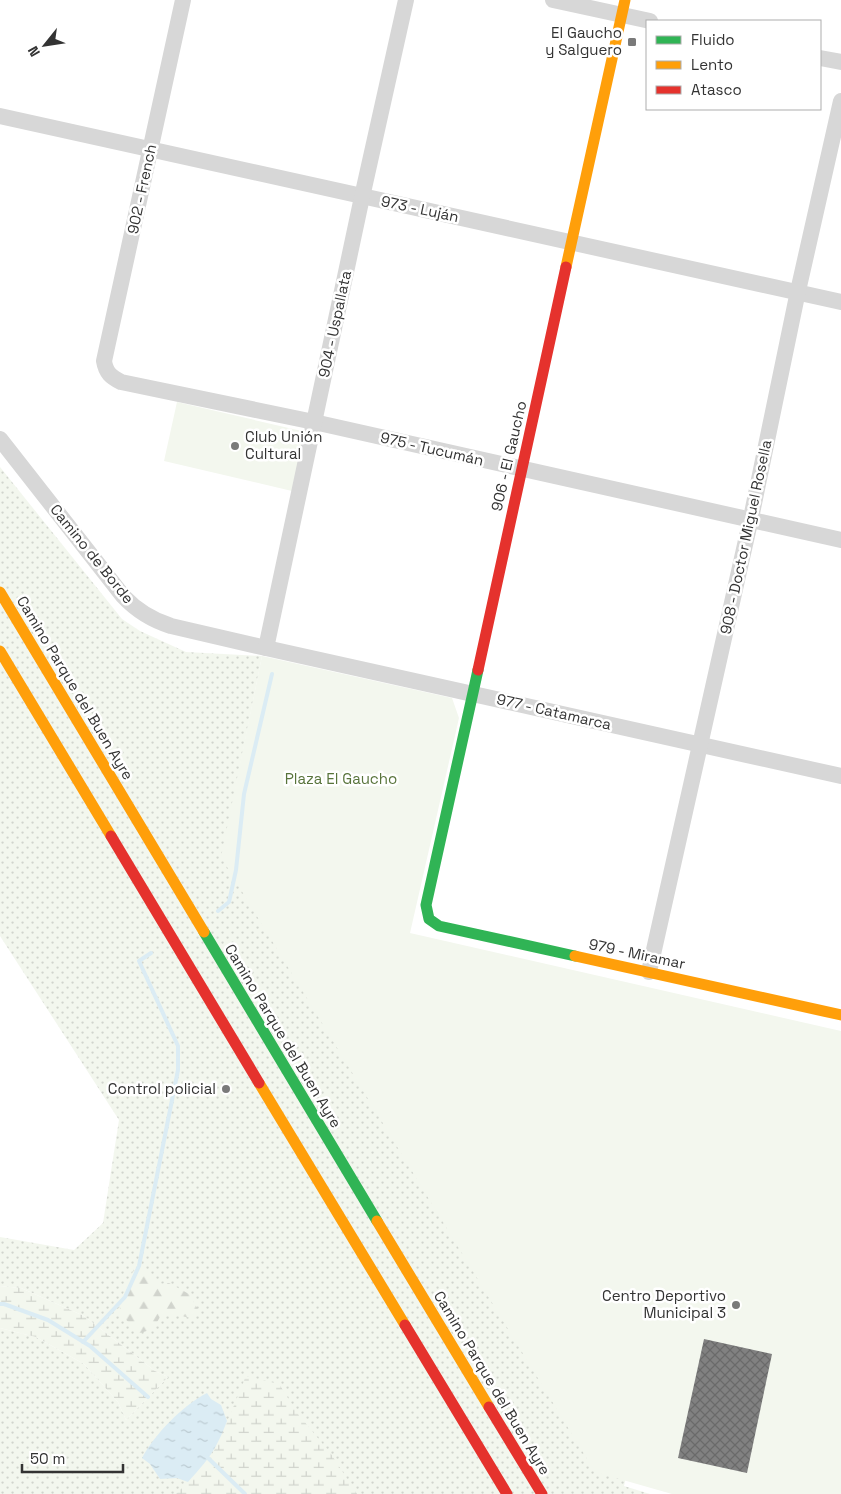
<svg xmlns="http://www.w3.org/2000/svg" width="841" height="1494" viewBox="0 0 841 1494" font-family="'Space Grotesk',sans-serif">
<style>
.grass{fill:url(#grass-dots)}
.forest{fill:url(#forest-firs)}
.wetland{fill:url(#wetland-marsh)}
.green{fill:#f3f7ee}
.water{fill:url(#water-ripples)}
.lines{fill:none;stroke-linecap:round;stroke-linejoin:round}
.stream{stroke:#dbecf4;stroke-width:4}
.building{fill:url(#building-cross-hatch)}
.street{stroke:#d7d7d7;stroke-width:16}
.fast{stroke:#30b455;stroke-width:11}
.slow{stroke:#ff9f0a;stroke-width:11}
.jam{stroke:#e5322d;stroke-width:11}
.poi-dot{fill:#7a7a7a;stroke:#fff;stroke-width:2}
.labels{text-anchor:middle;stroke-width:5;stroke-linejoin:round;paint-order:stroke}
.poi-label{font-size:15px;fill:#333;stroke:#fff;text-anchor:end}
.street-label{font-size:15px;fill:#333;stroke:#fff}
.park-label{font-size:15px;fill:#58743b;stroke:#fff}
</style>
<defs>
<pattern id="grass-dots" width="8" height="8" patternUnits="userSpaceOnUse" patternTransform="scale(1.25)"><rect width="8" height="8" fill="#f3f7ee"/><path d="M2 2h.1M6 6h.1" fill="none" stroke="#d1d4cd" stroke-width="1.8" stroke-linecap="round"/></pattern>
<pattern id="forest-firs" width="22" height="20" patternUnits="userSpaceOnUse" patternTransform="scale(1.25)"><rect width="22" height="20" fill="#f3f7ee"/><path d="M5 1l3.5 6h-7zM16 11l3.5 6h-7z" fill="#d1d4cd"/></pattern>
<pattern id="wetland-marsh" width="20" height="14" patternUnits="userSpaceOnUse" patternTransform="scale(1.25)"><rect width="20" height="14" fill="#f3f7ee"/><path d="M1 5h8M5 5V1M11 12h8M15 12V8" fill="none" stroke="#d1d4cd"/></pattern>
<pattern id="water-ripples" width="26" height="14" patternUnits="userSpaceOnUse" patternTransform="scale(1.25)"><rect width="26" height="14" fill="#dbecf4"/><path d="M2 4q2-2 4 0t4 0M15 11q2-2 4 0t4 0" fill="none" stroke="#bccbd2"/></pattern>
<pattern id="building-cross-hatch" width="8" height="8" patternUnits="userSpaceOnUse" patternTransform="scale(1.25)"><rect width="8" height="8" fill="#818181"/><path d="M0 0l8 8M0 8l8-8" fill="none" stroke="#6a6a6a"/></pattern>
</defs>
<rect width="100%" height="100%" fill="#fff"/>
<path class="grass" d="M0,467L122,619L140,631L186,652L262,656L235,791L404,938L703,1143L624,1486L650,1494H0V1328L36,1337L84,1364L118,1402L126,1420L168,1377L155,1371L84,1316L21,1288L0,1286V1237L74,1250L103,1223L119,1120L0,936Z"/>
<path class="forest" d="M134,1269L147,1270L159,1284L169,1283L189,1294L200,1313L191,1318L167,1313L160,1317L153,1329L140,1333L121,1315L119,1303Z"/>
<g class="wetland">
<path d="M0,1286L21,1288L84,1316L155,1371L168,1377L126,1420L118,1402L84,1364L36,1337L0,1328Z"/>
<path d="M246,1376L279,1384L298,1414L331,1454L357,1494H176L209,1459L219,1442Z"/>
</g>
<g class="green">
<path d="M177,402L306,432L292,491L164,461Z"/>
<path d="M262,656L452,698L459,718L410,933L841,1031V1494H672L595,1472L221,857Z"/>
</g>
<path class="water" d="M207,1393L211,1399L221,1405L227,1421C216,1450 209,1459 188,1482L177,1478L160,1479L150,1464L142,1458C155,1434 182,1406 207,1393Z"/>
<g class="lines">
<g class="stream">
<path d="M218,911L229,902L236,870L244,794L272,674"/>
<path d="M0,1304H4L48,1320L90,1346L148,1397"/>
<path d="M83,1342L125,1297L139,1266L178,1070V1046L139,961L151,953"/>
<path d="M207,1457L245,1494"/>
</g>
</g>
<path class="building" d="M704,1339L772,1354L747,1473L678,1458Z"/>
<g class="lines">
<g class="street">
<path d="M183,0L104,361C106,373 111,377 121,382L314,422L841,540"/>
<path d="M553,0L650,21"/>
<path d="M820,58L841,62"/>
<path d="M0,116L841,302"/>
<path d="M0,439L123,596C137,611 152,620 171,626L266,648L841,776"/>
<path d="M266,648L362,197L406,0"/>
<path d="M649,972L751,518L798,291L841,101"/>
</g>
<g class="fast">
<path d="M478,670L426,905L429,919L439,926L575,956"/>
<path d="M204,932L377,1221"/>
</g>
<g class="slow">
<path d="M566,267L625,0"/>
<path d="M0,592L204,932"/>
<path d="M0,651L111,836"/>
<path d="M575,956L841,1015"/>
<path d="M259,1083L405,1325"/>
<path d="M377,1221L489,1407"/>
</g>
<g class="jam">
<path d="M478,670L566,267"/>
<path d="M111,836L259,1083"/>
<path d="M405,1325L507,1494"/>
<path d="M489,1407L542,1494"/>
</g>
</g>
<g class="poi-dot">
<rect x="627" y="37" width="10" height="10" rx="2.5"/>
<circle cx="235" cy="446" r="5"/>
<circle cx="226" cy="1089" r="5"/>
<circle cx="736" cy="1305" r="5"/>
</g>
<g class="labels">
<g class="poi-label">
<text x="622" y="38">El Gaucho<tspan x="622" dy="17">y Salguero</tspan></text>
<text x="245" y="442" text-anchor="start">Club Unión<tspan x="245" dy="17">Cultural</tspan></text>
<text x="216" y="1094">Control policial</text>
<text x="726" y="1301">Centro Deportivo<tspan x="726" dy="17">Municipal 3</tspan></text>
</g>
<g class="street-label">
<text transform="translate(142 189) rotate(-78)" y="5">902 - French</text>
<text transform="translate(420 209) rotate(12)" y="5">973 - Luján</text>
<text transform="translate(335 324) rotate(-78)" y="5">904 - Uspallata</text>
<text transform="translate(432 449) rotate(13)" y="5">975 - Tucumán</text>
<text transform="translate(509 456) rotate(-77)" y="5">906 - El Gaucho</text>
<text transform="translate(746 537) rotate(-78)" y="5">908 - Doctor Miguel Rosella</text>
<text transform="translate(92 554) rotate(51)" y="5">Camino de Borde</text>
<text transform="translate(75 688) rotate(59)" y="5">Camino Parque del Buen Ayre</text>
<text transform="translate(554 712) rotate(13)" y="5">977 - Catamarca</text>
<text transform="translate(637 954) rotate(12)" y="5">979 - Miramar</text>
<text transform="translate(283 1036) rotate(59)" y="5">Camino Parque del Buen Ayre</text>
<text transform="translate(492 1383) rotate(59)" y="5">Camino Parque del Buen Ayre</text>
</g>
<g class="park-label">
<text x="341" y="784">Plaza El Gaucho</text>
</g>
</g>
<rect x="646" y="20" width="175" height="90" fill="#ffffff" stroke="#adadad"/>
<rect x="656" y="36" width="25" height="8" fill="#30b455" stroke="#adadad"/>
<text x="691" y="45" font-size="15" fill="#333333">Fluido</text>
<rect x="656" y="61" width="25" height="8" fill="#ff9f0a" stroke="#adadad"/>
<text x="691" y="70" font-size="15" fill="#333333">Lento</text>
<rect x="656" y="86" width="25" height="8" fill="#e5322d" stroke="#adadad"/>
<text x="691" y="95" font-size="15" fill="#333333">Atasco</text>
<g transform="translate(45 45) rotate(240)" stroke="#ffffff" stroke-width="4" paint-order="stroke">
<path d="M0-4L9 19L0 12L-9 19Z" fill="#333333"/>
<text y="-8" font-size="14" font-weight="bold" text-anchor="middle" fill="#333333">N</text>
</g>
<path d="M22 1464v8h101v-8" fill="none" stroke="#333333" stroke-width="2.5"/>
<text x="30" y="1464" font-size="15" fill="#333333" stroke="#ffffff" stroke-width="4" paint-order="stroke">50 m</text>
</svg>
